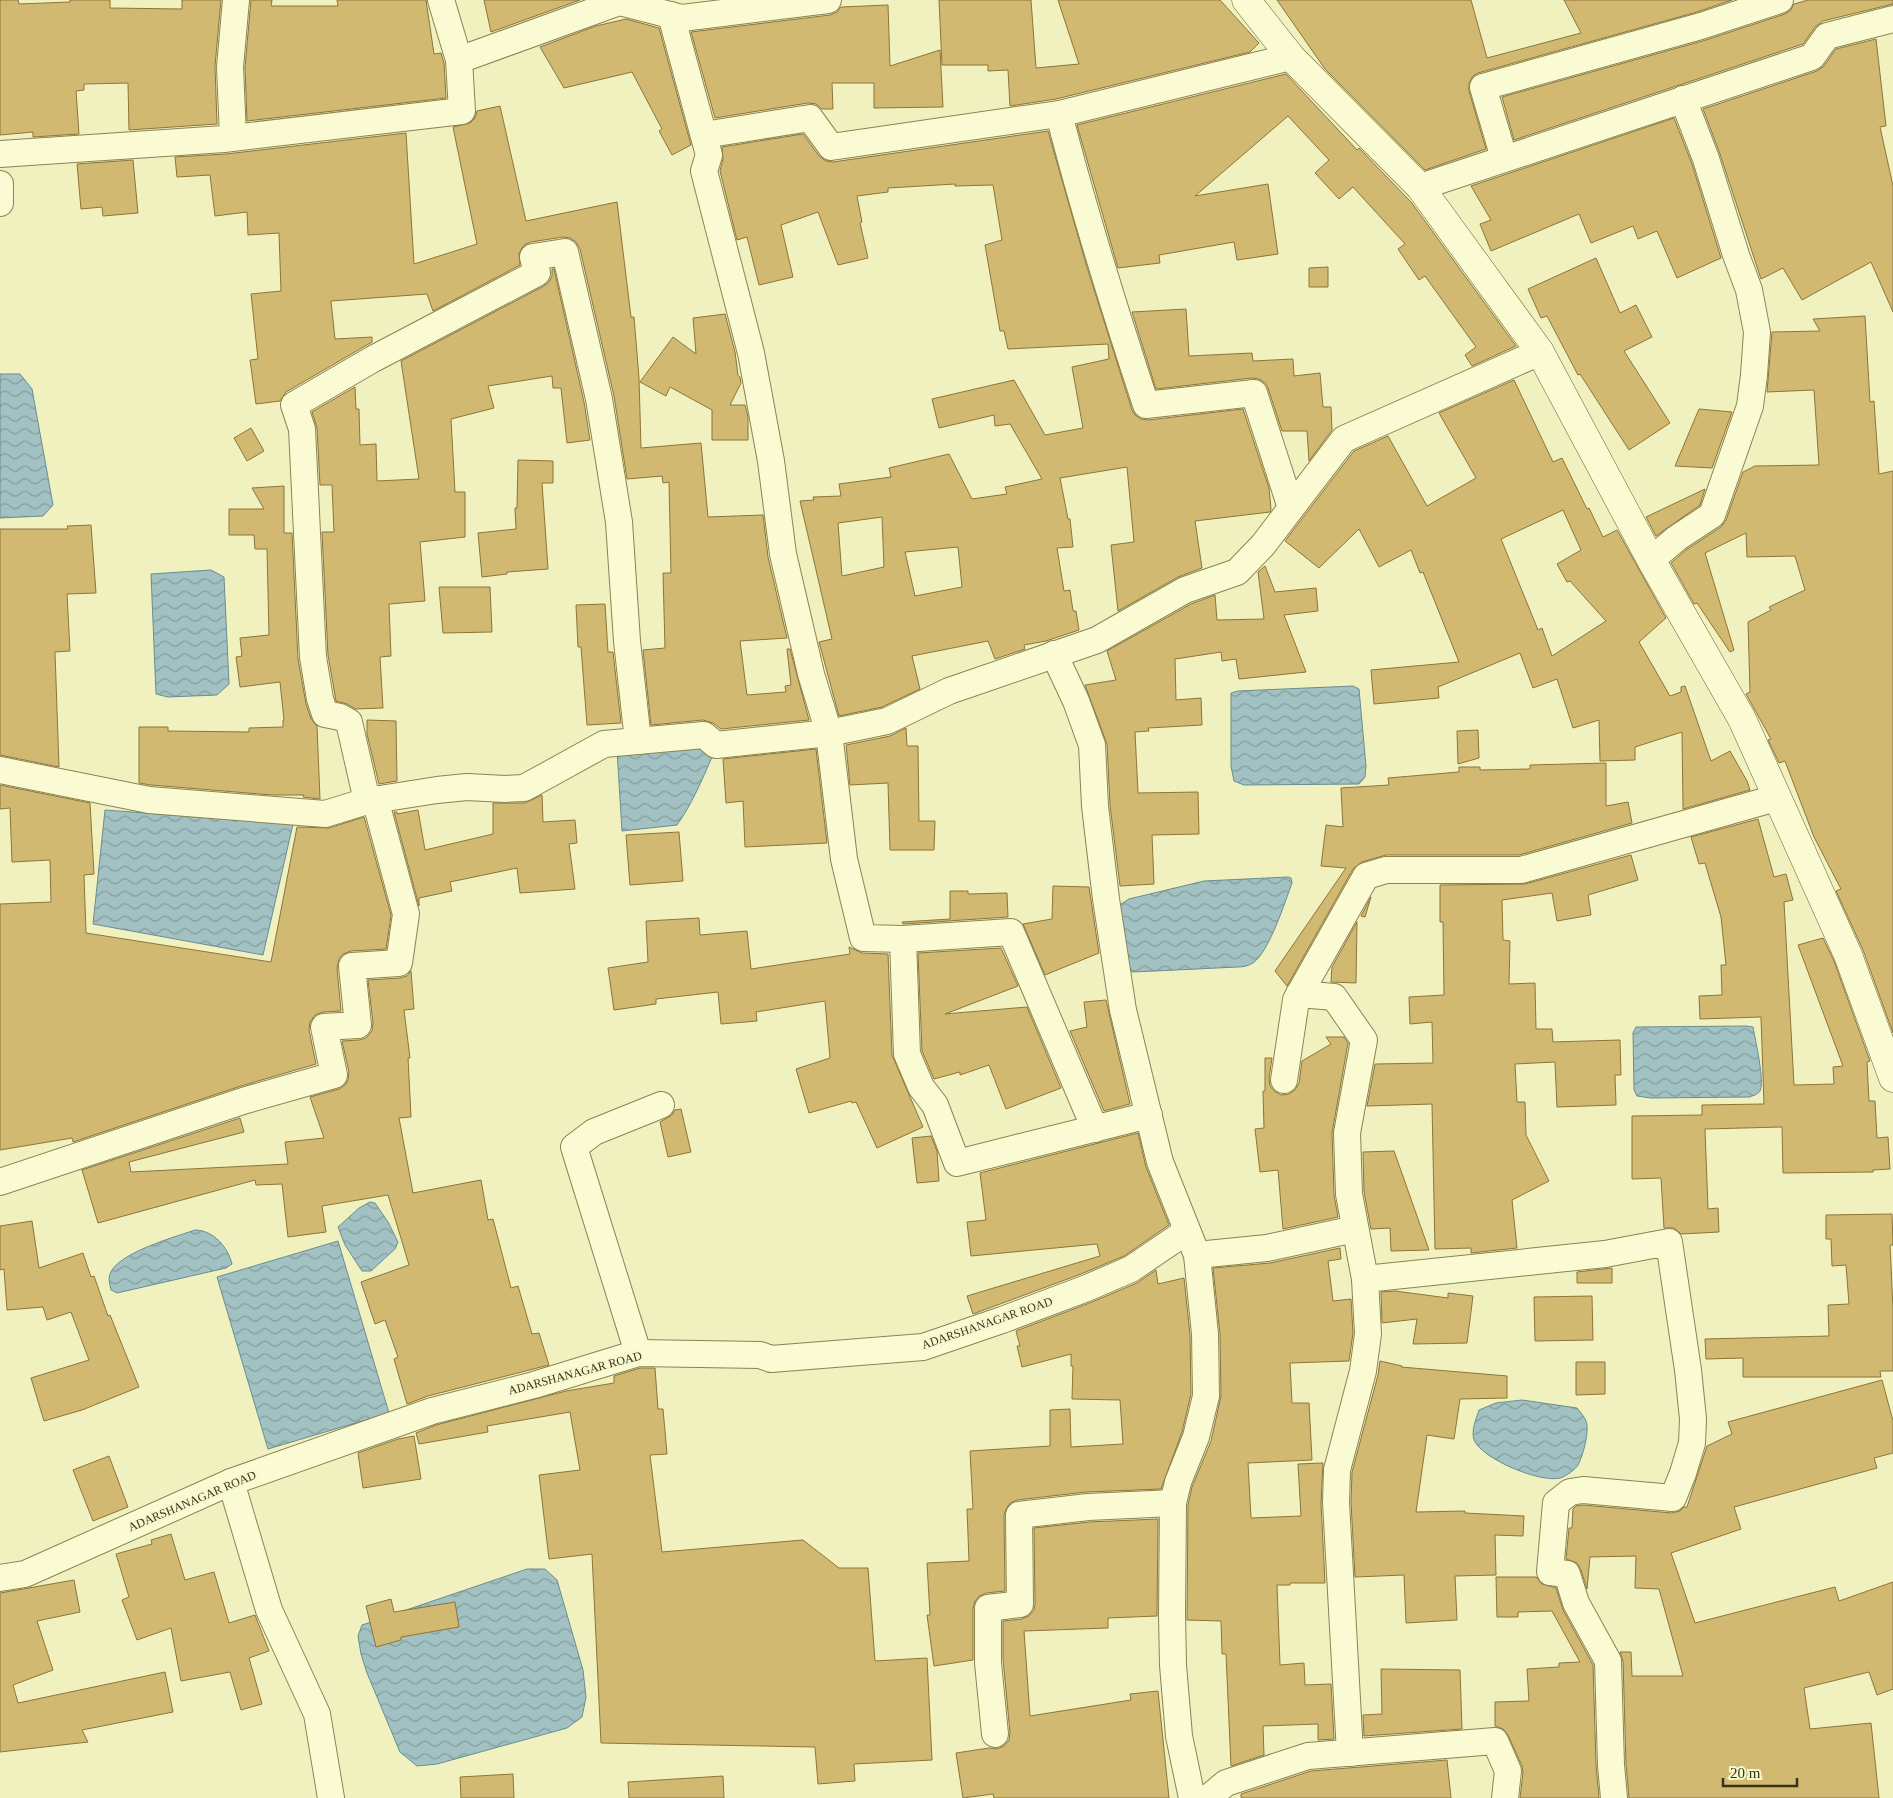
<svg xmlns="http://www.w3.org/2000/svg" width="1893" height="1798" viewBox="0 0 1893 1798" font-family="'Times New Roman',serif">
<style>
.water{fill:url(#water-waves);stroke:#688e91}
.building{fill:#d2b971;stroke:#8c7539;fill-rule:evenodd}
.lines{fill:none;stroke-linecap:round;stroke-linejoin:round}
.street-casing{stroke:#8b8355;stroke-width:28}
.secondary-casing{stroke:#6c6339;stroke-width:29}
.street{stroke:#fafbd2;stroke-width:26}
.secondary{stroke:#fafbd2;stroke-width:28}
.labels{text-anchor:middle;stroke-width:5;stroke-linejoin:round;paint-order:stroke}
.street-label{font-size:12px;fill:#39331b;stroke:#f7f8ce}
</style>
<defs>
<pattern id="water-waves" width="16" height="10" patternUnits="userSpaceOnUse" patternTransform="scale(1.25)"><rect width="16" height="10" fill="#a2c1c2"/><path d="M0 5q4-4 8 0t8 0" fill="none" stroke="#859d9d"/></pattern>
</defs>
<rect width="100%" height="100%" fill="#f0f1be"/>
<g class="water">
<path d="M0,374H20L32,389L53,505L43,516L0,518Z"/>
<path d="M211,570L224,577L229,684L217,695L168,697L156,694L151,574Z"/>
<path d="M1353,686L1359,689L1366,766L1365,777L1359,784L1244,785L1234,781L1231,766V693L1238,691Z"/>
<path d="M700,740L712,757C702,780 692,804 677,825L622,831L617,750Z"/>
<path d="M105,810L293,824L263,955L93,924Z"/>
<path d="M1288,877L1291,878L1292,883C1285,902 1269,952 1253,963C1248,966 1243,967 1238,967L1133,972L1124,968L1118,906L1129,899L1204,881Z"/>
<path d="M1746,1026L1753,1027C1755,1039 1765,1081 1760,1091C1757,1095 1754,1095 1750,1097L1651,1098L1637,1096L1634,1090L1633,1033L1636,1027Z"/>
<path d="M370,1202L375,1203L388,1222L398,1242L395,1249L371,1271H362L345,1245L338,1227L359,1208Z"/>
<path d="M195,1230C213,1230 228,1247 232,1264L226,1268L117,1293L111,1290C110,1285 108,1279 110,1274C117,1253 175,1237 195,1230Z"/>
<path d="M338,1241L389,1413L268,1449L217,1277Z"/>
<path d="M1522,1400L1577,1408C1580,1412 1584,1416 1586,1421C1590,1430 1583,1456 1578,1465C1576,1469 1565,1477 1560,1478C1540,1483 1482,1459 1474,1440C1471,1431 1476,1419 1479,1410L1496,1403Z"/>
<path d="M527,1569H545L557,1580L583,1670L586,1697L582,1717L567,1728L437,1764L417,1766L400,1752L367,1673L361,1654L358,1636L362,1625Z"/>
</g>
<g class="building">
<path d="M0,0H18L19,4L70,2V0H110V8L182,9V0H221L215,66L217,124L129,130L128,83L84,84V90L76,91L79,134L33,137V132L0,135Z"/>
<path d="M251,0H272L271,6H338L337,0H426L434,54L441,53L444,63L446,98L247,121L245,67Z"/>
<path d="M484,0H580L491,32Z"/>
<path d="M939,0H1031L1036,68L1079,64L1058,0H1220L1259,43L1250,52L1056,99L1010,106L1008,70L988,71V65H942Z"/>
<path d="M1277,0H1471L1487,58L1581,33L1564,0H1732L1697,12L1478,73L1473,76L1469,83V91L1486,149L1425,170L1325,69Z"/>
<path d="M1808,0H1893V4L1823,21L1815,27L1803,44L1514,140L1502,97L1706,40L1785,14L1791,10L1794,4Z"/>
<path d="M888,5L890,66L940,50L943,107L874,108V83H832L833,109H822L816,104L808,103L715,118L691,32L830,15L837,12L841,7Z"/>
<path d="M626,19L659,28L691,145L672,155L659,131L662,129L632,72L564,88L540,47L596,26Z"/>
<path d="M1876,39L1886,126L1880,127L1893,186V312L1871,262L1802,300L1783,268L1761,279L1720,154L1703,109L1817,71L1824,66L1836,49Z"/>
<path d="M1286,74L1357,150L1359,148L1411,202L1516,346L1472,366L1465,355L1476,347L1425,276L1419,280L1398,249L1405,244L1353,187L1339,199L1315,173L1329,160L1288,116L1195,196L1268,184L1278,254L1237,260L1234,242L1159,255L1160,263L1118,268L1077,125Z"/>
<path d="M500,106L526,221L617,202L631,317H634L639,378L641,448L701,443L708,517L763,515L768,557L787,638L740,641L747,695L786,692L785,686L791,685L787,649H790L809,720L721,729L713,723L703,720L651,725L643,650L665,648L663,573H671L669,482L663,483L662,476L627,479L614,396L580,249L576,242L570,238L563,237L531,242L524,245L519,253L520,265L433,311L427,294L331,301L335,339L372,337V342L286,392L280,401L256,404L250,360L258,359L251,294L281,291L279,233L248,235L247,212L215,216L210,175L177,177L175,157L226,154L406,133L414,264L477,244L453,127L470,123L475,118L477,111Z"/>
<path d="M1674,118L1692,164L1721,258L1677,278L1657,231L1638,239L1633,226L1591,243L1579,214L1491,251L1480,224L1491,220L1471,186Z"/>
<path d="M1048,131L1086,264L1132,410L1135,415L1141,419L1148,420L1243,409L1269,488L1271,509L1270,512L1195,521L1202,568L1178,577L1118,611L1111,545L1134,542L1127,467L1060,478L1068,519H1070L1073,547L1057,548L1064,591L1070,590L1073,611H1076L1079,630L1046,641L1024,645L1025,649L995,659L988,641L912,656L920,689L882,707L839,716L819,642L832,639L800,501L814,500L813,497L841,496L839,484L891,477L889,468L949,454L972,499L1007,494L1005,487L1042,479L1010,424L995,426L994,415L939,428L932,399L1014,380L1045,435L1083,428L1072,367L1109,359L1108,344L1008,349L1004,331H1000L985,245L1002,240L993,185L955,186V184L888,188V192L857,196L862,222L860,223L868,258L838,265L818,212L781,225L793,277L759,285L747,237L737,240L720,171L723,159L722,147L803,134L819,156L826,161L833,162ZM882,517L884,567L842,576L838,523ZM958,547L962,587L915,596L905,552Z"/>
<path d="M133,160L138,213L103,216L102,207L81,209L77,164Z"/>
<path d="M1596,258L1620,313L1636,305L1652,337L1624,351L1670,423L1629,450L1580,374L1578,375L1547,316L1541,318L1528,289Z"/>
<path d="M1328,267V287H1309V268Z"/>
<path d="M552,269H554L584,402L590,440L567,443L561,388H553L552,376L488,386L494,408L451,419L455,492H465V537L420,542L425,601L389,604L391,656L380,657L383,708L356,709L347,704L336,701L328,655L322,532H334L332,485H320L317,428L312,412L355,387L356,409H359L360,445L376,444L377,481L419,479L401,361L544,286L549,282L552,276Z"/>
<path d="M1186,309L1189,356L1252,353L1253,361L1293,359L1294,376L1320,373L1323,407H1331L1332,430L1309,461L1307,431H1282L1268,388L1265,383L1259,379L1252,378L1156,389L1132,312Z"/>
<path d="M725,314L735,352L738,375L740,377L741,383L730,405H745L748,417V440H712V410L670,387L666,396L640,382L673,337L696,354L693,318Z"/>
<path d="M1865,316L1870,402L1874,401L1879,474L1893,471V1033L1863,950L1836,891L1841,889L1814,837L1785,761L1779,763L1768,740L1771,739L1746,694L1750,692L1748,622L1771,610L1769,607L1805,590L1795,556L1747,557L1746,533L1705,553L1734,650L1730,652L1697,603L1694,604L1671,563L1686,550L1721,527L1726,520L1743,472L1755,466L1819,465L1814,390L1767,392L1772,332L1820,331L1813,319Z"/>
<path d="M1514,380L1553,462L1562,458L1587,509L1589,508L1603,537L1617,530L1666,618L1639,642L1670,696L1681,692V687L1685,686L1711,761L1730,751L1747,781L1750,790L1683,809L1682,732L1635,747V760L1600,761L1599,720L1573,728L1557,679L1533,688L1520,653L1438,687L1439,698L1374,704L1371,670L1459,662L1423,572L1420,573L1411,550L1379,567L1359,529L1319,568L1285,541L1354,451L1388,436L1427,506L1476,478L1439,413ZM1563,510L1581,550L1557,564L1567,582L1570,581L1606,621L1552,656L1542,628L1538,630L1501,539Z"/>
<path d="M1699,409L1732,412L1712,468L1675,466Z"/>
<path d="M251,428L264,451L247,461L234,438Z"/>
<path d="M518,460L553,461V483H542L548,569L507,572V574L482,577L478,533L516,529L515,508H517Z"/>
<path d="M284,486V533H292L298,659L306,704L311,719L317,726L320,799L303,797L304,795H272L151,785L139,783V727H168V731L249,732V728L283,727V720H284L280,682L240,687L236,657L242,656L240,638L269,635L267,549H255L254,535H229V509H264L252,488Z"/>
<path d="M1705,489L1700,505L1656,536L1646,517Z"/>
<path d="M91,525L96,593L67,594L70,651L55,652L59,767L0,755V529H68L67,526Z"/>
<path d="M1265,566L1275,592L1316,588L1318,611L1284,615L1306,672L1239,679L1236,659L1222,661L1221,652L1175,659L1176,700L1201,698L1202,725L1148,728L1149,731L1135,732L1138,793L1198,792L1199,834L1152,835L1154,884L1120,886L1110,805L1107,744L1085,685L1116,680L1107,651L1191,604L1215,595L1217,620L1264,619L1258,572Z"/>
<path d="M439,587H490L492,632L443,633Z"/>
<path d="M605,604L608,652H613L621,723L587,725L581,647H578L576,605Z"/>
<path d="M367,720L396,721L397,781L379,784L367,734Z"/>
<path d="M906,728L907,746H918L919,821H935L934,850H890L888,783L850,785L846,745L890,736Z"/>
<path d="M1478,730L1479,758L1458,764L1457,731Z"/>
<path d="M816,749L827,843L745,847L743,801L726,803L723,759Z"/>
<path d="M1606,763V806L1628,802L1632,823L1519,855H1386L1362,862L1353,869L1287,986L1275,971L1346,868L1321,866L1326,825L1343,827L1341,788L1389,785L1388,778L1459,772V767H1480V770L1530,769V765Z"/>
<path d="M0,785L90,803L94,874L84,875L86,933L271,962L297,827L329,828L364,817L391,915L386,949L351,951L343,954L339,959L337,968L341,1011L323,1012L315,1015L310,1022L309,1030L316,1064L241,1086L73,1142L72,1138L0,1150V904L51,902L50,860L12,862L10,808L0,809Z"/>
<path d="M542,795L543,822L575,820L577,843L569,844L575,889L520,893L517,868L450,882L452,891L419,898V906L394,812H397V814L418,810L425,850L493,834V803H525Z"/>
<path d="M1758,819L1774,877L1786,874L1793,900L1784,902L1794,1085L1834,1084L1833,1067L1843,1066L1798,945L1823,938L1834,961L1870,1061L1867,1062L1869,1101H1875L1877,1138L1888,1137L1890,1169L1873,1170V1172L1783,1173L1782,1127L1705,1129L1708,1209L1718,1208L1719,1232L1681,1234L1674,1228H1664L1661,1178L1632,1179V1116L1702,1115V1105L1764,1104L1761,1017L1700,1019L1699,996L1722,995L1721,965H1726L1721,917L1705,863L1699,864L1691,837Z"/>
<path d="M679,832L683,881L630,885L626,835Z"/>
<path d="M1631,855L1638,880L1588,895L1591,915L1557,921L1552,893L1502,900L1503,940L1510,941L1509,984L1535,983L1536,1029H1552L1553,1042L1620,1040L1621,1075H1615L1616,1105L1557,1107L1555,1062L1515,1064L1517,1102H1525L1526,1135L1549,1181L1512,1200L1517,1248L1471,1253V1248L1435,1249L1432,1104L1367,1106L1375,1064L1433,1063L1432,1022L1410,1024L1409,997L1444,995L1443,922H1440V885L1525,884Z"/>
<path d="M1053,886L1089,887L1099,953L1045,975L1023,924L1052,919Z"/>
<path d="M950,891H968V894L1007,893L1008,917L903,924L902,922L950,919Z"/>
<path d="M1371,897L1365,917L1361,916Z"/>
<path d="M699,918L700,935L747,931L751,969L850,954L849,947L862,953L888,954L892,1055L923,1127L877,1148L856,1102L852,1103L851,1101L809,1113L796,1069L830,1058L825,1001L756,1012L757,1021L721,1024L718,992L656,999V1004L614,1010L608,968L648,962L646,921Z"/>
<path d="M1357,922L1356,983L1331,982L1332,967Z"/>
<path d="M1001,948L1018,986L945,1014L1027,1007L1061,1088L1006,1109L989,1065L960,1075V1072L934,1079L922,1051L918,953Z"/>
<path d="M411,971L414,1009L404,1010L410,1058H408L411,1117L399,1118L413,1193L481,1180L488,1220L493,1219L511,1288L518,1286L532,1334L539,1333L549,1365L428,1396L407,1404L394,1359L398,1357L385,1320L375,1324L361,1282L409,1265L388,1195L322,1206L326,1232L288,1237L282,1184L256,1185L255,1180L98,1223L82,1170L240,1118L244,1132L129,1162L131,1172L288,1164L285,1142L324,1138L310,1097L339,1089L345,1085L348,1080L349,1072L342,1041L359,1040L366,1038L372,1031L373,1023L368,980L400,978L407,976Z"/>
<path d="M1106,1000L1130,1104L1104,1111L1070,1031L1087,1027L1084,1002Z"/>
<path d="M1326,1037H1344L1348,1043L1332,1133L1334,1195L1338,1217L1283,1229L1278,1170L1260,1172L1255,1129L1264,1128L1263,1091H1265V1058H1272L1269,1078L1270,1086L1274,1091L1281,1095L1289,1094L1295,1090L1299,1083L1302,1061L1331,1044Z"/>
<path d="M681,1109L691,1152L668,1157L660,1122L672,1115L675,1110Z"/>
<path d="M1138,1133L1146,1167L1169,1225L1124,1256L1081,1274L973,1314L967,1296L1100,1256L1097,1244L971,1256L967,1222L986,1220L980,1173Z"/>
<path d="M931,1136L937,1151L939,1181L917,1183L912,1138Z"/>
<path d="M1394,1151L1429,1250L1391,1251L1390,1228L1371,1229L1364,1192L1363,1152Z"/>
<path d="M1892,1214L1893,1245H1890L1893,1309V1371H1880L1881,1377H1743V1358L1706,1359L1705,1339L1829,1336L1828,1305L1849,1304L1846,1265L1832,1266L1831,1239H1826V1215Z"/>
<path d="M32,1221L39,1268L83,1253L91,1277L94,1276L108,1316L110,1315L139,1387L82,1410L44,1421L31,1378L89,1360L71,1312L47,1320L43,1307L7,1310L4,1269L0,1270V1226Z"/>
<path d="M1340,1248L1341,1259L1328,1261L1333,1301L1351,1299L1353,1333L1349,1361L1290,1363L1292,1403H1309L1312,1460L1248,1463L1251,1518L1301,1516L1298,1464L1323,1463L1321,1503L1325,1583H1290V1585H1277L1280,1665L1304,1663L1305,1685L1331,1684L1334,1739L1318,1740V1724L1263,1726L1264,1755L1231,1766L1226,1654H1222L1221,1621L1187,1620L1188,1505L1192,1487L1211,1441L1221,1396L1220,1334L1213,1268L1270,1263Z"/>
<path d="M1612,1268V1283H1577V1272Z"/>
<path d="M1156,1270L1158,1284L1184,1278L1190,1335L1191,1394L1182,1432L1161,1489L1086,1492L1017,1500L1010,1503L1006,1509L1004,1515L1005,1591L986,1593L979,1596L975,1601L973,1608V1660L934,1666L927,1615H930L927,1563L969,1561L967,1509H973L970,1451L1050,1446V1410L1070,1409L1071,1447L1123,1444L1120,1400L1072,1399L1073,1366H1071V1354L1022,1367L1017,1346H1020L1016,1331L1092,1302L1137,1283Z"/>
<path d="M1395,1291L1448,1298V1293L1473,1296L1467,1343L1413,1344L1417,1319L1382,1323L1381,1292Z"/>
<path d="M1592,1296L1593,1340L1535,1341L1534,1297Z"/>
<path d="M1380,1361L1402,1366L1401,1367L1507,1376V1398L1460,1399L1454,1439L1427,1435L1416,1512L1465,1511V1513L1524,1516L1523,1536L1495,1535L1496,1575L1455,1576L1457,1620L1406,1623L1404,1575L1355,1577L1351,1502L1352,1472L1378,1375Z"/>
<path d="M1576,1362H1605V1394L1576,1395Z"/>
<path d="M640,1368H655L658,1409H663L667,1454L650,1455L662,1552L803,1540L839,1568H868L875,1661L927,1658L932,1760L854,1764L855,1781L818,1784L815,1747L601,1743L592,1554L549,1559L539,1475L580,1470L570,1412L487,1426L488,1432L419,1444L416,1433L436,1425L566,1391L614,1383V1376Z"/>
<path d="M1882,1380L1893,1421V1453L1874,1458L1877,1468L1734,1507L1741,1529L1671,1553L1695,1623L1835,1587L1839,1601L1893,1582V1689L1877,1695L1869,1672L1804,1688L1810,1729L1871,1723L1879,1798H1629L1626,1764L1623,1661L1620,1652H1631L1632,1676H1683L1659,1589L1635,1588L1636,1556L1590,1557L1587,1589L1581,1570L1577,1563L1566,1559L1569,1528H1572L1573,1509L1576,1506L1583,1505L1672,1513L1680,1511L1684,1507H1687L1707,1446L1732,1434L1728,1422Z"/>
<path d="M414,1436L421,1479L363,1488L358,1453L398,1439Z"/>
<path d="M109,1456L128,1507L93,1521L73,1470Z"/>
<path d="M1158,1519L1157,1616L1108,1618V1628L1024,1631L1030,1716L1131,1700L1130,1694L1158,1691L1169,1798H994L993,1794L963,1798L956,1753L989,1748L997,1749L1004,1746L1009,1740L1010,1733L1003,1659V1621L1022,1619L1029,1616L1034,1610L1035,1604L1034,1528L1089,1522Z"/>
<path d="M171,1534L185,1580L214,1572L229,1623L255,1615L269,1651L249,1658L262,1704L241,1710L230,1672L181,1681L171,1628L137,1640L122,1600L129,1597L116,1554L152,1544L151,1540Z"/>
<path d="M1496,1577H1536L1542,1584L1556,1588L1563,1610L1593,1665L1596,1765L1599,1798H1520L1523,1773L1522,1766L1508,1735L1503,1729L1495,1726V1702L1529,1701L1527,1669L1559,1667V1663L1580,1662L1552,1611L1518,1612V1617H1497Z"/>
<path d="M74,1580L80,1612L37,1621L53,1670L13,1685L18,1703L165,1672L173,1712L82,1730L88,1742L0,1752V1593Z"/>
<path d="M391,1599L394,1612L455,1602L459,1627L401,1637V1640L376,1647L366,1606Z"/>
<path d="M1381,1669L1460,1670L1462,1729L1364,1736L1363,1715L1382,1714Z"/>
<path d="M1447,1760L1451,1798H1241V1794L1311,1771Z"/>
<path d="M513,1774L514,1798H461L460,1777Z"/>
<path d="M723,1776L724,1798H629L628,1782Z"/>
</g>
<g class="lines">
<defs>
<g id="street">
<path d="M441,0L459,60"/>
<path d="M671,15L709,155L704,171L751,353L771,461L783,554L811,674L829,733L844,859L863,938L903,939L907,1054L921,1087L935,1105L957,1163L1149,1115"/>
<path d="M1059,114C1084,212 1114,308 1146,405L1254,393L1291,508"/>
<path d="M704,135L810,118L831,147L1059,114L1291,57"/>
<path d="M233,137L230,67L236,0"/>
<path d="M0,154L224,139L462,111L459,60L619,2L682,18L828,0"/>
<path d="M1504,158L1483,87L1701,26L1780,0"/>
<path d="M0,184V203"/>
<path d="M1420,187L1812,57L1827,36L1893,19"/>
<path d="M1651,560L1677,538L1712,515L1750,406L1754,375L1757,332L1749,290L1736,255L1706,159L1683,99"/>
<path d="M1054,654L1076,701L1092,745L1095,806L1106,899L1123,1010L1160,1162L1197,1255L1205,1334L1206,1396L1196,1437L1178,1482L1173,1503L1172,1615L1173,1665L1179,1736L1192,1798"/>
<path d="M0,770L149,800L325,814L367,801L437,790L467,787L505,789L524,788L604,744L704,735L716,745L829,733L887,721L949,691L1097,640L1185,590L1237,572L1263,545L1344,439L1540,352"/>
<path d="M367,801L349,722L340,717L325,714L320,699L313,657L302,429L294,405L373,359L537,273L533,257L565,252L599,399L619,522L627,641L638,741"/>
<path d="M903,939L1011,932L1095,1129"/>
<path d="M1299,994L1334,997L1364,1040L1347,1133L1349,1194L1365,1279L1368,1334L1363,1371L1337,1470L1336,1502L1350,1753"/>
<path d="M1284,1080L1296,1000L1366,876L1386,870H1521L1776,798"/>
<path d="M0,1182L246,1100L334,1075L324,1027L358,1025L352,966L399,963L406,914L375,799"/>
<path d="M1197,1255L1267,1248L1355,1229"/>
<path d="M1365,1279L1605,1254L1669,1242L1688,1370L1693,1419L1692,1443L1683,1473L1673,1498L1583,1490L1570,1492L1556,1503L1550,1572L1567,1574L1576,1603L1608,1661L1611,1765L1614,1798"/>
<path d="M638,1353L574,1147L594,1132L661,1105"/>
<path d="M231,1482L269,1610L317,1714L331,1798"/>
<path d="M0,1578L25,1574L231,1482L432,1411L534,1385L638,1353L760,1355L771,1359L923,1347L1002,1320L1087,1288L1131,1269L1187,1231"/>
<path d="M995,1734L988,1663V1608L1020,1604L1019,1515L1088,1507L1173,1503"/>
<path d="M1208,1798L1226,1783L1308,1756L1495,1741L1508,1771L1505,1798"/>
</g>
<path id="secondary" d="M1246,0L1291,57L1420,187L1540,352L1651,560L1742,719L1848,955L1893,1078"/>
</defs>
<use href="#street" class="street-casing"/>
<use href="#secondary" class="secondary-casing"/>
<use href="#street" class="street"/>
<use href="#secondary" class="secondary"/>
</g>
<g class="labels">
<g class="street-label">
<text transform="translate(987 1323) rotate(-19)" y="4">ADARSHANAGAR ROAD</text>
<text transform="translate(575 1373) rotate(-15)" y="4">ADARSHANAGAR ROAD</text>
<text transform="translate(192 1501) rotate(-23)" y="4">ADARSHANAGAR ROAD</text>
</g>
</g>
<path d="M1723 1778v8h74v-8" fill="none" stroke="#39331b" stroke-width="2.5"/>
<text x="1730" y="1778" font-size="15" fill="#39331b" stroke="#f7f8ce" stroke-width="4" paint-order="stroke">20 m</text>
</svg>
